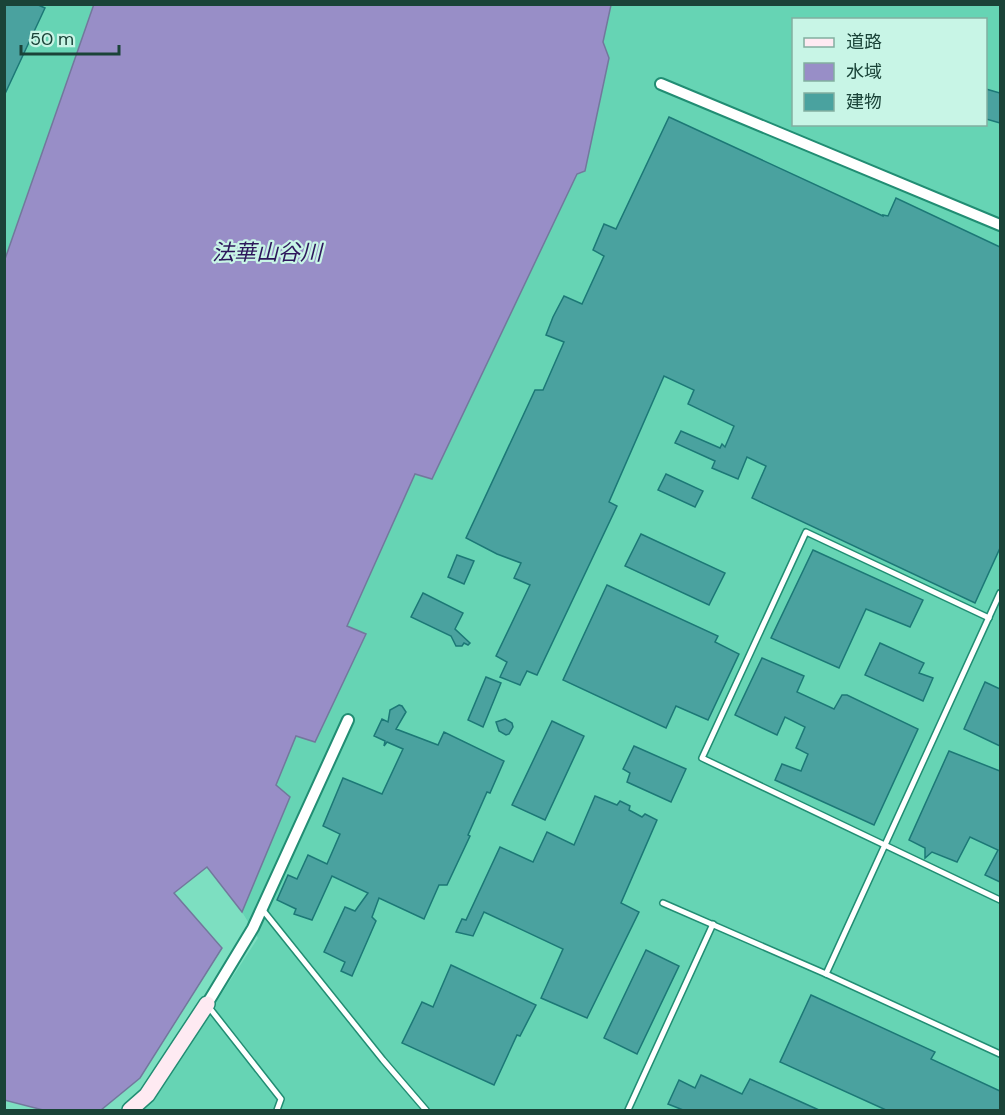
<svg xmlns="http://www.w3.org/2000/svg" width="1005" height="1115" viewBox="0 0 1005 1115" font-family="'DM Sans','Noto Sans JP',sans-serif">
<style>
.built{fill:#66d4b4;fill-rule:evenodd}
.water{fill:#988ec7;stroke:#72789c;stroke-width:1.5}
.building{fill:#4aa29f;stroke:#1c7876;stroke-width:1.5}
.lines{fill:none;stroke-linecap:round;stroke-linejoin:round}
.service-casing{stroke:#218d73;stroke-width:8}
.minor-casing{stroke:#218d73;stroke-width:14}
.secondary-casing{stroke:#218d73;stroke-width:18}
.service{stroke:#fff;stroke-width:5}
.minor{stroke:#fff;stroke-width:10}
.secondary{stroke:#feeaf2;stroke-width:15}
.labels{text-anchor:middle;stroke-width:4.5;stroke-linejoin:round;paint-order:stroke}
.water-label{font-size:22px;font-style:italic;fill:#2d175b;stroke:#c8f5e6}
</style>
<rect width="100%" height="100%" fill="#7ddfc1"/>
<g class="built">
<path d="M5,5H94L5,259Z"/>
<path d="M611,5H1000V1110H141L150,1103L258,938L242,912L290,797L276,785L296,736L315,742L366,634L347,626L415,474L432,479L577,174L585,171L609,59L603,43ZM794,20H986V124H794Z"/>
</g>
<path class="water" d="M94,4L611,5L603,42L609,58L585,171L577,174L432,479L415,474L347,626L366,634L315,742L296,736L276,785L290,797L242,912L207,867L174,893L222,948L140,1078L101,1110H43L4,1100L5,259Z"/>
<g class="building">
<path d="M4,4H36L45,8L4,96Z"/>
<path d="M986,89L1000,93V123L986,119Z"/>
<path d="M669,117L883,216V215L888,216L896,198L1000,247V548L975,603L752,498L766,466L747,457L738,479L712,468L715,461L675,443L681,431L720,448L722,444L725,447L734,426L688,404L694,390L664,376L609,502L617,506L537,675L527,671L520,685L500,677L507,662L496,656L530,585L514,578L521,563L497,554L466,538L535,390H543L564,342L546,335L553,317L564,296L582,304L604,256L593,250L604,224L616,229Z"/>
<path d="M666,474L703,491L695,507L658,490Z"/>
<path d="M641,534L725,573L709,605L625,566Z"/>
<path d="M813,550L923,600L910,627L866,609L839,668L771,638Z"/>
<path d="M457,555L474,561L464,584L448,577Z"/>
<path d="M607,585L718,636L715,642L739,654L708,720L676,706L666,728L563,680Z"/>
<path d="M423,593L463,613L455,629L470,643L468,645L464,643L462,646H456L451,636L411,617Z"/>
<path d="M880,643L924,663L919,673L933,678L923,701L865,675Z"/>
<path d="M762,658L804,676L797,692L834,709L842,695H847L918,729L874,825L775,780L782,764L801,771L808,754L796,748L805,727L785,717L777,735L735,715Z"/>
<path d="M486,677L501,683L483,727L468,720Z"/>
<path d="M985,682L1000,689V746L964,729Z"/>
<path d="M399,705L402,706L406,712L396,729L438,745L444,732L504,761L490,793L487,792L468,835L470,836L447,885H439L424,919L379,898L372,917L376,921L352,976L341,971L345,962L324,952L345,907L355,911L368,893L332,876L312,920L294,914L296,909L277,900L288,875L297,879L308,855L327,864L340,834L323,826L343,778L382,794L403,749L387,742L384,746L385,741L374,736L382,719L388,722L390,710Z"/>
<path d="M505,719L512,723L513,727L509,734L506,735L499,731L496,722Z"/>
<path d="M552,721L584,736L545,820L512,805Z"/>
<path d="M634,746L686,769L671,802L627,782L630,773L623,769Z"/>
<path d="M949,751L1000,771V882L985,875L998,850L970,837L957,862L932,852L925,858V848L909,840Z"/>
<path d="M595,796L617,805L620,801L630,806L629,810L642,817L645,814L657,820L621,903L639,912L587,1018L541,998L563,949L484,912L473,936L456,932L462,919L466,920L500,847L533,862L547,832L574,845Z"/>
<path d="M646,950L679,966L637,1054L604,1038Z"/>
<path d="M451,965L536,1005L520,1036L517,1035L494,1085L402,1043L422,1002L433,1007Z"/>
<path d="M811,995L935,1052L931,1059L1000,1091V1110H886L780,1062Z"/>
<path d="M701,1075L742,1094L750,1079L819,1110H683L668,1104L679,1080L695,1088Z"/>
</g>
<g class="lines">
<defs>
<g id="service">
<path d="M989,618L806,532L702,758L1000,900"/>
<path d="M663,903L826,974L1000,1054"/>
<path d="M262,909L383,1060L426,1110"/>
<path d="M826,974L1000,593"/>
<path d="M208,1006L281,1099L277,1110"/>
<path d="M628,1110L713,924"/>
</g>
<g id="minor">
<path d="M661,84L1000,225"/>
<path d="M207,1004L253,928L348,720"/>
</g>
<path id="secondary" d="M130,1110L147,1095L207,1004"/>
</defs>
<use href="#service" class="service-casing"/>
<use href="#minor" class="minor-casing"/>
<use href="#secondary" class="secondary-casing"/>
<use href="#service" class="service"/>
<use href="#minor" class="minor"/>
<use href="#secondary" class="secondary"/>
</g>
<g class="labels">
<g class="water-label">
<text x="267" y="260">法華山谷川</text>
</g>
</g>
<rect width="1005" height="1115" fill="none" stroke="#1a4338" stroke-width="12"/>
<rect x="792" y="18" width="195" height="108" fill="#c8f5e6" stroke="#82aea0" stroke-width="1.5"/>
<rect x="804" y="38" width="30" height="9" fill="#feeaf2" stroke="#82aea0" stroke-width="1.5"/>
<text x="846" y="48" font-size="18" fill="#1a4338">道路</text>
<rect x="804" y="63" width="30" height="18" fill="#988ec7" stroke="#82aea0" stroke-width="1.5"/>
<text x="846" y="78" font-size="18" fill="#1a4338">水域</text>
<rect x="804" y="93" width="30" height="18" fill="#4aa29f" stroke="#82aea0" stroke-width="1.5"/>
<text x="846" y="108" font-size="18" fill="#1a4338">建物</text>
<path d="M21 45v9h98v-9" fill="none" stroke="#1a4338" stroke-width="3"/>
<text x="30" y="45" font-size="18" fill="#1a4338" stroke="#c8f5e6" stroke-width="4.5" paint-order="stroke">50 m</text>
</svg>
